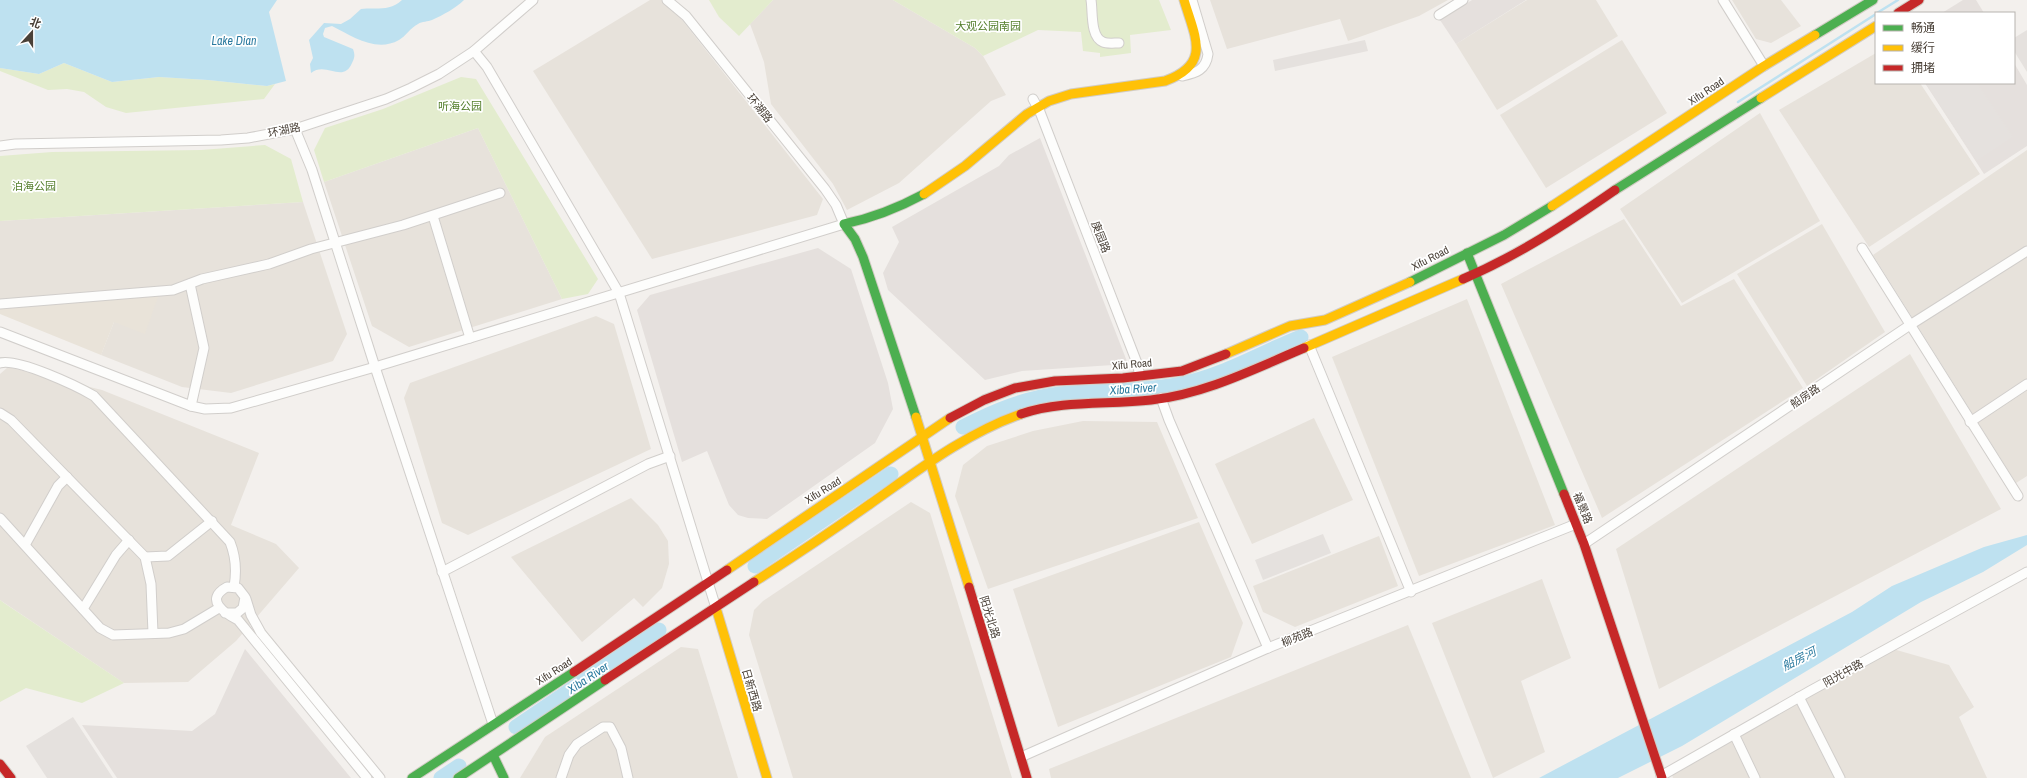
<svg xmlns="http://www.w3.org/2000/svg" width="2027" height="778" viewBox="0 0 2027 778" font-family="'Archivo Narrow','Noto Sans SC',sans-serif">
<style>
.residential{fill:#e7e2db}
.industrial{fill:#e5e0dd}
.education{fill:#e9e3d9}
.green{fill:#e3ecce}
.parking{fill:#e5e1de}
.water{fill:#bee1f0}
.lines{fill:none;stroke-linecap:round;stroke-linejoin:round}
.stream{stroke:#bee1f0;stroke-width:2.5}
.river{stroke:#bee1f0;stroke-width:15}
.street-casing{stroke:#d1cecb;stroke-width:11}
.fast-casing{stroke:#d2ccc4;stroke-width:11}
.slow-casing{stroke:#d2ccc4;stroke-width:11}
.jam-casing{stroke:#d2ccc4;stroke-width:11}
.street{stroke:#fdfdfc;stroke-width:9}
.fast{stroke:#4caf50;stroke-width:9}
.slow{stroke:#ffc107;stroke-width:9}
.jam{stroke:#c62828;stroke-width:9}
.labels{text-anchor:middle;stroke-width:3.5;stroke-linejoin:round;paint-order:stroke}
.park-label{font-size:11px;fill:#527d2a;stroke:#fff}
.street-label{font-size:11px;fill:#4a4138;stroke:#fff}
.water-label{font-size:12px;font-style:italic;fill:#2a7a9f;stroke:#fff}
</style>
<rect width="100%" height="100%" fill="#f3f0ed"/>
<g class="residential">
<path d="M650,0H661L671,6L823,199L817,215L652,259L533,71Z"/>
<path d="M773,0H893L975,48L983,56L1006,95L991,101L899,183L847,210L833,184L771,104L764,62L750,24Z"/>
<path d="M1210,0H1448L1419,16L1348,41L1340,19L1227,49Z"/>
<path d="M1527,0H1596L1618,36L1497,110L1456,44Z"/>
<path d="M1732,0H1781L1801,26L1771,43L1756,39Z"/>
<path d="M1622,40L1667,113L1546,188L1500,115Z"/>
<path d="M1876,53V83H1920L1980,174L1869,247L1779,110Z"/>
<path d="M1760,113L1820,221L1682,303L1620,209Z"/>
<path d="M478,128L562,299L409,347L372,326L324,182Z"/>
<path d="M2027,150V476L2016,483L1873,255Z"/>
<path d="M303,202L347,334L333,361L231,393L182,387L101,355L114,322L159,295L0,308V221Z"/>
<path d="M1624,219L1681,306L1734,279L1803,388L1602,518L1501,284Z"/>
<path d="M1822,224L1885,332L1807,386L1737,274Z"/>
<path d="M1467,299L1555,525L1419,576L1332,357Z"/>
<path d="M596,316L614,324L651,449L468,535L442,523L404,398L410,383Z"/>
<path d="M1910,354L2001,509L1659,689L1616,549Z"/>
<path d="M8,367L102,390L259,453L231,525L276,544L299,568L236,641L188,682L124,683L0,600V374Z"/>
<path d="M1314,418L1353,500L1252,544L1215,464Z"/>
<path d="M1083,421L1157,422L1198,518L988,589L955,496L963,465L987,446L1033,431Z"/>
<path d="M631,498L658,525L668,541L669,564L662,588L643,607L634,598L582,642L511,557Z"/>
<path d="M911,502L930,513L1012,778H793L749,635L754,610L763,601Z"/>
<path d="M1199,522L1243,623L1231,657L1058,727L1013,589Z"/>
<path d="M1379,536L1398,586L1295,627L1263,612L1253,586Z"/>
<path d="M1542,579L1571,658L1521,681L1545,752L1493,778L1432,623Z"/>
<path d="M1408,625L1471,778H1051L1049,769Z"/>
<path d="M681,647L698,649L738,778H520L545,737Z"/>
<path d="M1893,649L1949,665L1974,707L1959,717L1987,778H1673L1672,775Z"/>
</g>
<g class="industrial">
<path d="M1472,0H1526L1456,44L1440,20Z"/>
<path d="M1963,0H1976L1984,13H1942Z"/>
<path d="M2014,63L2027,85V146L1984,174L1925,83H2014Z"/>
<path d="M1040,138L1128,364L1022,371L985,380L888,290L883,273L899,242L892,227L999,166L1009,155Z"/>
<path d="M818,248L851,269L888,383L893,409L875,443L767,519L748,518L738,515L729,505L707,451L682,462L637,310L650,295Z"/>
<path d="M245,649L351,778H117L82,725L192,731L215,714Z"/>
</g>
<path class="education" d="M159,294L145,334L114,322L101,355L0,314V308Z"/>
<g class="green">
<path d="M709,0H773L739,36L719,17Z"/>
<path d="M893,0H1159L1171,30L1130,35L1131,53L1100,57V53L1083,51L1081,32L1038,30L983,56L975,48Z"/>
<path d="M64,63L112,82L159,77L208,80L267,86L275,84L264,99L126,113L106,107L84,92L67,89L48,90L0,71V68L39,74Z"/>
<path d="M461,77L476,79L598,279L588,294L562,299L478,128L324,182L314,150L325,128L383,109Z"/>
<path d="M265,145L291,159L303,202L0,221V156L52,152L201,150Z"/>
<path d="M0,600L4,603L124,683L82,703L26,688L0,702Z"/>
</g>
<g class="parking">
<path d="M2027,30V72L2014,51V38Z"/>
<path d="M1365,40L1368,51L1275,71L1273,60Z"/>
<path d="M1925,83H1977L2013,137L1977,161Z"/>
<path d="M1323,534L1331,553L1263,580L1255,560Z"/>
<path d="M73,717L113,778H47L26,746Z"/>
</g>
<g class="water">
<path d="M0,0H277L269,12L286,81L267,86L208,80L159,77L112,82L64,63L39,74L0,68Z"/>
<path d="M402,0H464C456,8 443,15 432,20C428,22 422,21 418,24C410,28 406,36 399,40C376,53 352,36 332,26L325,28L323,34L324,37L353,49C355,55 355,57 352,63C343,84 326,61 311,73L310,64L313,58L309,40L324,23L341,24L350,19L361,9C376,7 389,12 402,0Z"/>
<path d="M2027,535V545L1983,572L1921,602L1682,746L1618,778H1539L1852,612L1892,586L1984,547Z"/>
</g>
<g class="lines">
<g class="stream">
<path d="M1877,13L1898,0"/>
<path d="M1738,102L1876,14"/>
</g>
<g class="river">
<path d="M963,427C994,411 1025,398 1060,394C1101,390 1141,392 1181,384C1223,376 1262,352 1301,337"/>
<path d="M755,566L891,474"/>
<path d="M516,727L659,630"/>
<path d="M441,778L459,766"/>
</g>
<defs>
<g id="street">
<path d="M1091,0C1093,11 1090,37 1103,42C1107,44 1114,43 1119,43"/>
<path d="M1723,0L1764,66"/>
<path d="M1439,15L1463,0"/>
<path d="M474,51L487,67L619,293L716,608"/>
<path d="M1182,76C1196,73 1206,70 1208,54L1192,0"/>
<path d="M1033,99L1040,112L1137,363L1140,376"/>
<path d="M295,129L312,170L375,367L493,724"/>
<path d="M0,146L15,144L221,140L248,138L295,129L386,99L411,88L439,74L474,51L533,0"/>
<path d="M433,216L470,338"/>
<path d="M1862,248L2018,496"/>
<path d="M190,284L204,348L191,406"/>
<path d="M0,304L173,290L202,279L269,264L311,249L403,225L500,193"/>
<path d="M0,332L191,406L205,409L231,408L375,367L844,224L836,205L825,189L686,16L667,0"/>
<path d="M1309,345L1411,592"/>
<path d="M0,363C18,358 77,386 94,396L230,542C236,557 237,570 234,587"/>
<path d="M1161,398L1169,420L1268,648"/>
<path d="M0,413L11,420L145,557L151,584L153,633"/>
<path d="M1970,422L2027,384"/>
<path d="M0,518L100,628L113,635L169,633L184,629L219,608"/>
<path d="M1584,544L1910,325L2027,251"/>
<path d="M25,545L58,486L67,477"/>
<path d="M145,557L168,556L212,521"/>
<path d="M442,572L648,464L670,456"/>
<path d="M246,599L251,615L261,633L380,778"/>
<path d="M83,609L116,555L129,540"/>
<path d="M225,613H237L243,608L245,597L238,588L227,587C203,600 226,614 238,620L367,778"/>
<path d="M1799,697L1840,778"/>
<path d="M1734,734L1755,778"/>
<path d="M1021,757L1268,648L1576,524"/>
<path d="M1661,776L1810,691L2027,572"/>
<path d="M561,778L569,755L577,744L603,727H610L621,748L628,778"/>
</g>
<g id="fast">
<path d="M1815,35L1873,0"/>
<path d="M1615,190L1761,98"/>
<path d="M1467,253L1564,494"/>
<path d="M1410,282L1504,235L1552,206"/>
<path d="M916,417L863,257L855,239L844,224C873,218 898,208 924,194"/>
<path d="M493,755L504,778"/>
<path d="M412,778L574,672"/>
<path d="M458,778L605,680"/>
</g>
<g id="slow">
<path d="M1761,98L1876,26"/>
<path d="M924,194L965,166L1027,114L1049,101L1071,94L1165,81C1212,64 1195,37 1184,0"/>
<path d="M1552,206L1764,66L1815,35"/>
<path d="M1304,348L1463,279"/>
<path d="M1226,354L1290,326L1325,320L1410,282"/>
<path d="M916,417L969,587"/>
<path d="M727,570L950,418"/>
<path d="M754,582C793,557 832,531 870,504C917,471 966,433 1021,414"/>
<path d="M716,608L767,778"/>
</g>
<g id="jam">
<path d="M1898,13L1919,0"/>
<path d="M1463,279C1517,256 1566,224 1615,190"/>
<path d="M1021,414C1063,400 1107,405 1151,400C1205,394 1254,369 1304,348"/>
<path d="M950,418L984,400L1015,388L1055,381L1123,378L1182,371L1226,354"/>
<path d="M1564,494L1584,544L1662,778"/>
<path d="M969,587L1027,778"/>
<path d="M574,672L727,570"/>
<path d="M605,680L754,582"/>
<path d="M0,764L11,778"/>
</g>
</defs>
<use href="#street" class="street-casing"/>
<use href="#fast" class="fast-casing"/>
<use href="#slow" class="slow-casing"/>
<use href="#jam" class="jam-casing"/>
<use href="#street" class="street"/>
<use href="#fast" class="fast"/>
<use href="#slow" class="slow"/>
<use href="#jam" class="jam"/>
</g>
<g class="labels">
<g class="park-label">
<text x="988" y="30">大观公园南园</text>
<text x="460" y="110">听海公园</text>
<text x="34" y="190">泊海公园</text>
</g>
<g class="street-label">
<text transform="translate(1706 91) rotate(-34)" y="4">Xifu Road</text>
<text transform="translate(760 108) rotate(51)" y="4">环湖路</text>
<text transform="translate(284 130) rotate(-12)" y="4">环湖路</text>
<text transform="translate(1101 237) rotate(69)" y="4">庚园路</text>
<text transform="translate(1430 258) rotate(-27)" y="4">Xifu Road</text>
<text transform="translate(1132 364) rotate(-5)" y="4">Xifu Road</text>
<text transform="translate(1805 396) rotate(-34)" y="4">船房路</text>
<text transform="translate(823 490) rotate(-32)" y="4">Xifu Road</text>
<text transform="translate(1583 508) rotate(68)" y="4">福景路</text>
<text transform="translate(990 617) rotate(73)" y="4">阳光北路</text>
<text transform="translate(1297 637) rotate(-22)" y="4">柳苑路</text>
<text transform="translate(554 671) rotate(-33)" y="4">Xifu Road</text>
<text transform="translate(1843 673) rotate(-29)" y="4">阳光中路</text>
<text transform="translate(752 690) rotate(74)" y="4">日新西路</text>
</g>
<g class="water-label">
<text x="234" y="45">Lake Dian</text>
<text transform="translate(1133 389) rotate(-4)" y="4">Xiba River</text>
<text transform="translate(1799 659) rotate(-27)" y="4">船房河</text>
<text transform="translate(588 678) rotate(-34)" y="4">Xiba River</text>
</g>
</g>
<rect x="1875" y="12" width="140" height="72" fill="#ffffff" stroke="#b7b3af"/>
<rect x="1883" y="25" width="20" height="6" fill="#4caf50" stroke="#b7b3af"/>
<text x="1911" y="32" font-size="12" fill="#4a4138">畅通</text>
<rect x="1883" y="45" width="20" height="6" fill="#ffc107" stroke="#b7b3af"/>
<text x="1911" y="52" font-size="12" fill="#4a4138">缓行</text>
<rect x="1883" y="65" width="20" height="6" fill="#c62828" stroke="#b7b3af"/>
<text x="1911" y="72" font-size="12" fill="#4a4138">拥堵</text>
<g transform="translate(32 32) rotate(21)" stroke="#ffffff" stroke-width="3" paint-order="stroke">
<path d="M0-3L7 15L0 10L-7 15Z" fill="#4a4138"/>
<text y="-6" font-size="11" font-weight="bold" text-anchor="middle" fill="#4a4138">北</text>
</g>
</svg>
